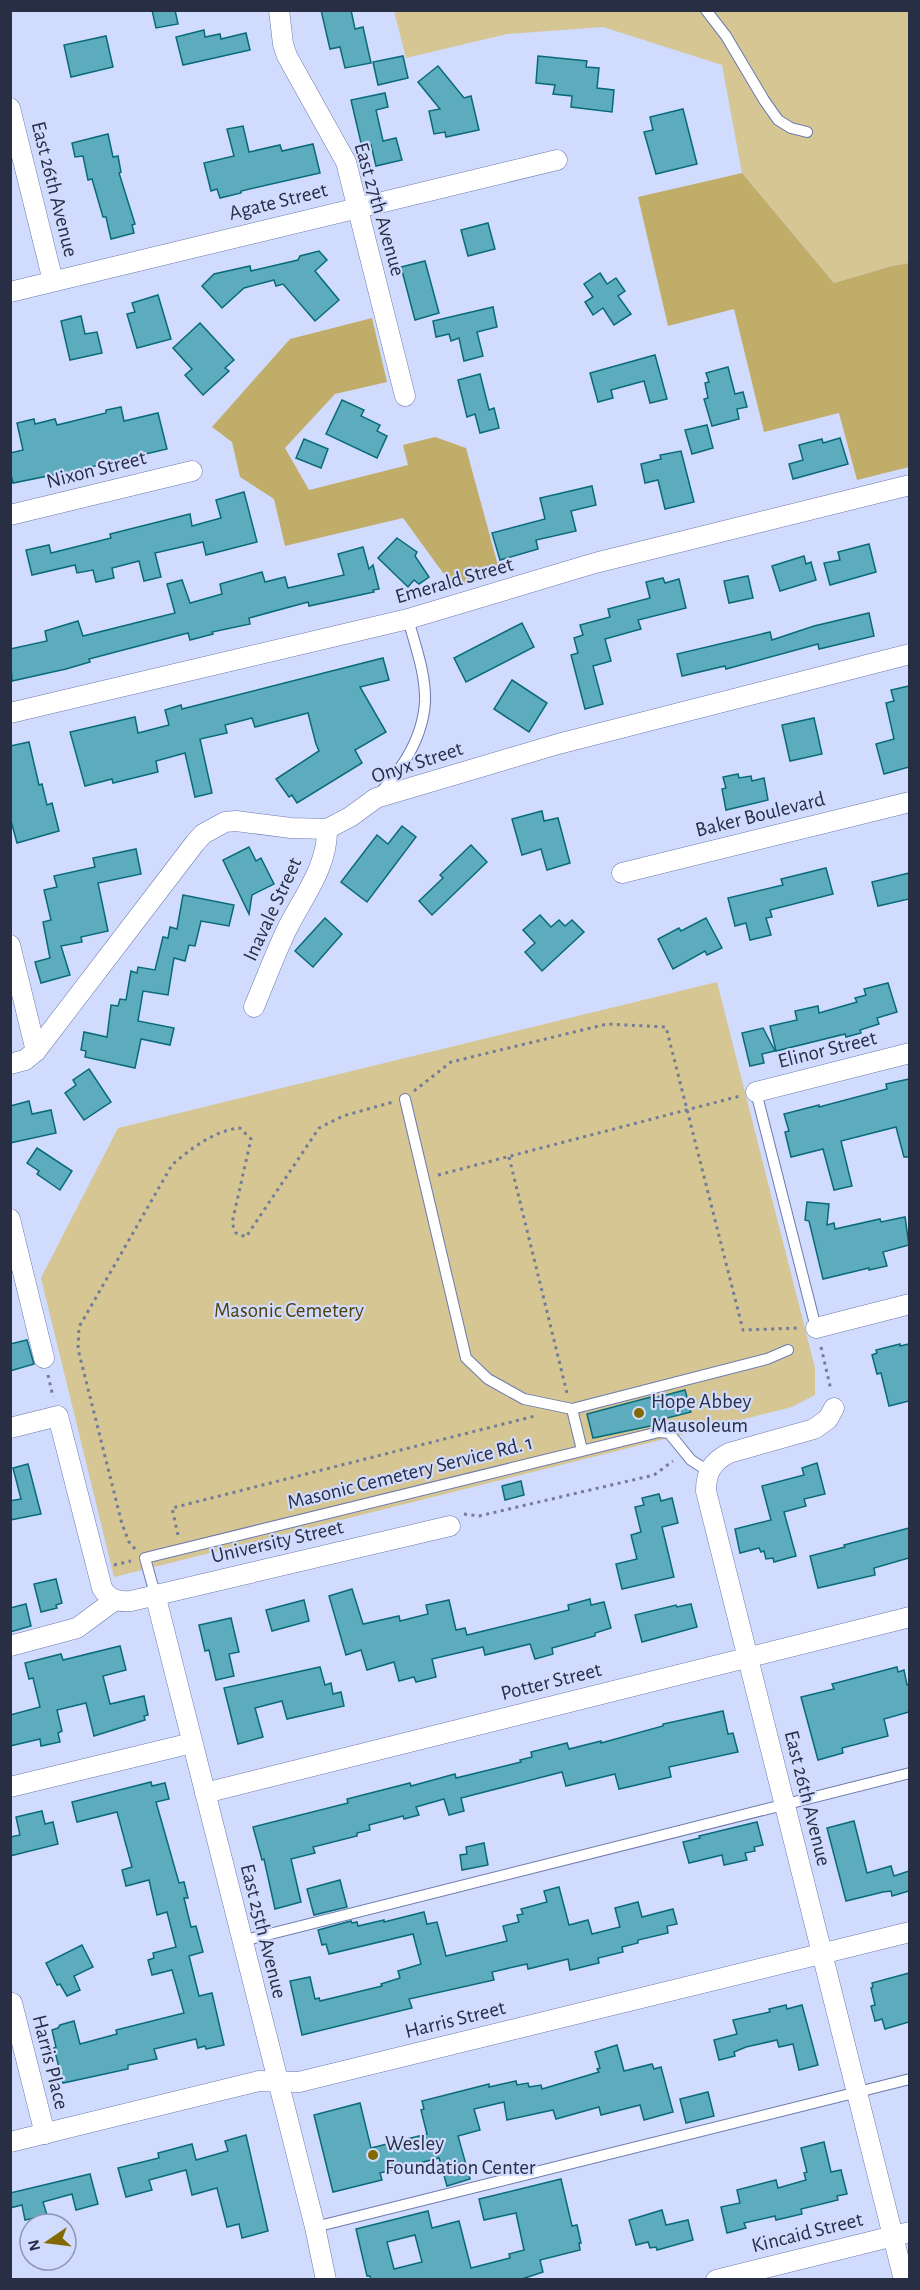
<svg xmlns="http://www.w3.org/2000/svg" width="920" height="2290" viewBox="0 0 920 2290" font-family="'Alegreya Sans',sans-serif">
<style>
.green{fill:#d5c694}
.forest{fill:#c1ad6a}
.building{fill:#5cacbd;stroke:#096a7a;stroke-width:1.5;fill-rule:evenodd}
.lines{fill:none;stroke-linecap:round;stroke-linejoin:round}
.service-casing{stroke:#6c7aae;stroke-width:12}
.minor-casing{stroke:#6c7aae;stroke-width:21}
.path{stroke:#747c98;stroke-width:3;stroke-dasharray:3 4.5;stroke-linecap:butt}
.service{stroke:#fff;stroke-width:10}
.minor{stroke:#fff;stroke-width:20}
.poi-dot{fill:#826902;stroke:#d1dbfe;stroke-width:2}
.labels{text-anchor:middle;stroke-width:4.5;stroke-linejoin:round;paint-order:stroke}
.street-label{font-size:21px;fill:#282e44;stroke:#d1dbfe}
.park-label{font-size:21px;fill:#50410b;stroke:#d1dbfe}
.poi-label{font-size:21px;fill:#282e44;stroke:#d1dbfe;text-anchor:start}
</style>
<rect width="100%" height="100%" fill="#d1dbfe"/>
<g class="green">
<path d="M394,11H909V263L892,266L834,283L742,173L722,65L603,27L507,34L406,58Z"/>
<path d="M717,982L815,1368V1395L792,1407L114,1577L41,1278L118,1128Z"/>
</g>
<g class="forest">
<path d="M742,173L834,283L892,266L909,263V467L857,480L839,413L764,432L734,309L668,326L638,197Z"/>
<path d="M372,318L387,382L335,394L285,448L309,490L408,465L403,445L435,437L466,448L500,573L449,590L446,577L403,518L285,546L274,499L240,477L232,442L212,427L290,339Z"/>
</g>
<g class="building">
<path d="M152,10H175L178,24L156,28Z"/>
<path d="M321,10H351L355,29L363,27L371,63L345,68L340,47L330,49Z"/>
<path d="M204,30L205,37L220,34L221,39L246,33L250,50L183,65L176,37Z"/>
<path d="M106,36L113,67L71,77L64,45Z"/>
<path d="M403,56L408,78L378,85L373,62Z"/>
<path d="M538,56L587,61L586,67L599,68L597,88L614,90L612,112L571,107L572,96L553,94L555,85L536,83Z"/>
<path d="M438,66L464,98L471,96L479,130L446,137L445,132L434,134L429,111L440,109L418,82Z"/>
<path d="M385,93L388,107L376,110L383,141L396,138L402,160L376,166L371,145L362,147L351,100Z"/>
<path d="M683,109L697,164L656,174L644,132L653,130L650,117Z"/>
<path d="M243,126L249,152L280,145L282,151L313,144L320,173L241,191V193L220,198L217,189L211,191L204,163L234,156L227,129Z"/>
<path d="M108,134L113,157L118,156L121,172L119,173L135,224L132,225L134,233L111,239L106,217H103L92,179L88,180L83,156L75,157L72,143Z"/>
<path d="M488,223L495,249L468,256L461,230Z"/>
<path d="M319,251L327,260L315,271L339,300L315,321L283,284L276,286L274,280L244,288L222,308L202,286L214,274L250,266L251,271L298,260L300,256Z"/>
<path d="M425,261L439,313L415,320L401,267Z"/>
<path d="M600,273L607,284L616,278L625,291L618,296L631,314L614,325L603,308L593,315L585,302L593,297L584,284Z"/>
<path d="M158,295L171,339L137,348L127,314L135,312L132,303Z"/>
<path d="M493,307L497,327L477,332L483,356L464,361L459,338L451,341L449,334L436,337L433,321Z"/>
<path d="M81,316L85,334L97,332L102,353L70,360L61,321Z"/>
<path d="M200,323L234,360L225,368L229,371L203,395L185,375L192,369L173,348Z"/>
<path d="M655,355L667,399L650,403L644,381L611,390L613,398L598,402L590,373Z"/>
<path d="M728,367L735,394L743,392L747,407L737,409L739,419L712,426L704,399L708,398L705,383L709,382L706,373Z"/>
<path d="M480,374L489,410L494,408L499,428L480,433L475,414L467,417L458,380Z"/>
<path d="M342,400L364,410L361,416L380,425L377,431L387,436L377,458L326,434Z"/>
<path d="M121,407L124,421L158,413L167,449L82,469L83,472L59,478L58,474L13,483L10,471V453L23,450L17,423L34,419L35,424L55,419L57,425L106,413V410Z"/>
<path d="M707,425L713,448L692,454L685,430Z"/>
<path d="M840,438L848,464L793,479L789,464L803,460L799,445L822,439L823,443Z"/>
<path d="M304,439L328,449L321,468L296,458Z"/>
<path d="M681,451L694,502L665,509L658,480L645,483L641,464L661,459L660,455Z"/>
<path d="M592,486L596,505L571,511L576,531L536,540L538,549L500,560L492,533L545,519L540,498Z"/>
<path d="M244,492L257,542L206,555L203,542L155,553L161,577L144,581L139,561L112,568L114,578L96,582L93,570L77,573L75,565L32,575L26,550L49,545L51,553L111,538L110,534L190,514L192,526L221,518L216,500Z"/>
<path d="M397,538L417,552L415,556L429,577L419,584L414,580L408,587L378,558Z"/>
<path d="M869,544L876,572L830,585L824,563L840,560L838,552Z"/>
<path d="M363,547L369,569L373,565L379,589L373,590L374,592L309,606L308,602L249,618L250,624L212,632L213,634L190,640L188,633L89,659L90,662L66,669L12,681L10,649L47,641L45,631L78,621L83,636L175,613L167,584L182,580L190,603L222,594L220,584L262,572L265,582L285,577L288,588L344,575L338,554Z"/>
<path d="M804,556L806,564L811,562L816,580L780,591L772,566Z"/>
<path d="M748,576L753,598L729,603L724,581Z"/>
<path d="M663,578L665,583L679,579L686,608L638,620L641,629L605,639L611,661L593,666L603,704L585,709L571,655L578,653L574,638L583,635L580,625L610,617L608,609L650,598L646,582Z"/>
<path d="M869,613L874,636L819,649L818,644L726,669L725,666L682,676L677,654L770,632L772,640L814,626Z"/>
<path d="M522,623L534,647L466,682L454,658Z"/>
<path d="M383,658L389,680L360,687L386,732L355,750L362,763L297,803L292,795L289,797L276,779L319,751L316,744L308,713L255,727L252,718L225,725L227,733L200,739L212,793L195,797L185,753L156,761L158,772L113,783L112,779L85,786L70,732L135,717L138,733L169,725L165,710L181,705L182,709Z"/>
<path d="M512,680L547,703L529,732L494,709Z"/>
<path d="M909,686V767L884,774L876,744L894,739L886,703L894,701L891,690Z"/>
<path d="M814,718L822,754L790,761L782,725Z"/>
<path d="M29,742L39,785L42,784L47,805L52,803L59,831L17,843L10,817V746Z"/>
<path d="M738,774L739,778L751,776L752,781L764,778L768,800L726,810L722,789L726,788L723,777Z"/>
<path d="M542,811L544,821L558,818L570,863L547,870L541,849L522,855L512,819Z"/>
<path d="M402,826L416,837L367,902L341,882L377,835L388,844Z"/>
<path d="M471,845L487,862L432,915L419,901L443,878L440,875Z"/>
<path d="M249,847L256,861L261,858L274,884L252,895L249,914L223,860Z"/>
<path d="M136,849L141,874L98,883L108,931L81,937L82,942L61,946L70,975L41,983L35,962L50,958L43,922L51,920L44,890L57,887L54,876L95,867L93,858Z"/>
<path d="M826,868L833,894L770,910L772,917L766,918L771,935L750,940L746,923L735,926L728,898L783,885L781,879Z"/>
<path d="M909,873V899L878,906L872,882Z"/>
<path d="M183,895L234,905L229,926L201,921L195,946L189,945L185,961L174,958L168,995L143,991L138,1021L174,1028L170,1045L141,1039L135,1068L85,1057L86,1051L81,1050L84,1032L107,1037L111,1005L118,1006L120,999L126,1000L131,971L137,973L138,967L155,970L163,937L168,938L170,927L177,929Z"/>
<path d="M540,915L551,927L559,920L565,926L572,920L584,932L542,971L525,952L535,943L523,930Z"/>
<path d="M325,918L342,934L313,967L295,951Z"/>
<path d="M706,918L722,948L707,955L705,951L673,969L658,939L679,928L681,931Z"/>
<path d="M888,983L897,1012L877,1018L879,1024L860,1030L861,1033L846,1037L845,1034L776,1051L770,1026L797,1020L795,1011L818,1006L819,1013L857,1002L855,998L866,995L864,989Z"/>
<path d="M763,1028L775,1051L762,1054L764,1063L750,1066L742,1033Z"/>
<path d="M89,1069L111,1102L84,1120L65,1093L76,1085L73,1080Z"/>
<path d="M909,1079V1157H904L896,1127L841,1141L852,1186L834,1190L823,1149L791,1157L785,1132L789,1131L784,1114L819,1105V1107L887,1089L886,1084Z"/>
<path d="M29,1101L32,1114L51,1110L56,1133L10,1143V1106Z"/>
<path d="M37,1148L72,1171L60,1190L37,1174L39,1171L27,1163Z"/>
<path d="M807,1202L829,1204L827,1225L834,1223L835,1229L880,1219L881,1222L905,1217L909,1245L883,1252L887,1266L869,1270V1268L823,1279L809,1221L805,1220Z"/>
<path d="M27,1340L34,1364L10,1371V1344Z"/>
<path d="M900,1344V1346L909,1344V1401L889,1406L881,1373L877,1374L872,1355L877,1353L876,1350Z"/>
<path d="M685,1390L691,1412L659,1420L660,1424L593,1438L587,1414L651,1397V1399Z"/>
<path d="M817,1463L825,1494L804,1499L806,1506L784,1512L796,1556L774,1562L773,1558L766,1559L764,1551L761,1552L759,1548L740,1553L735,1529L771,1520L762,1486L804,1475L802,1468Z"/>
<path d="M28,1464L41,1514L10,1520V1501L21,1499L13,1468Z"/>
<path d="M521,1481L524,1495L505,1500L502,1486Z"/>
<path d="M659,1494L661,1501L672,1498L678,1523L662,1527L674,1577L622,1589L616,1564L637,1559L631,1535L641,1532L635,1507L644,1505L642,1498Z"/>
<path d="M909,1528V1558L874,1568L875,1575L818,1588L810,1556L845,1547L844,1545Z"/>
<path d="M56,1579L62,1603L56,1605L57,1608L41,1612L34,1584Z"/>
<path d="M352,1589L363,1624L399,1616L400,1621L428,1614L426,1605L449,1600L456,1630L465,1628L467,1635L569,1610L568,1605L590,1599L591,1605L604,1602L611,1628L595,1633V1636L552,1648L553,1654L535,1659L530,1644L485,1655L483,1647L432,1659L436,1677L416,1682L414,1677L399,1681L394,1662L367,1670L361,1650L346,1655L329,1596Z"/>
<path d="M304,1600L309,1621L272,1631L266,1610Z"/>
<path d="M26,1604L31,1626L10,1632V1608Z"/>
<path d="M691,1604L697,1627L642,1642L635,1615L676,1605L677,1607Z"/>
<path d="M231,1618L239,1652L229,1654L234,1676L216,1680L209,1650L205,1651L199,1625Z"/>
<path d="M120,1646L126,1670L103,1676L110,1704L144,1696L148,1715L144,1716L145,1720L94,1736L86,1703L57,1710L62,1731L58,1733L60,1742L41,1746L40,1739L10,1746V1715L40,1707L33,1678L29,1679L25,1663L61,1654L63,1660Z"/>
<path d="M320,1667L325,1685L331,1683L333,1694L341,1692L344,1706L287,1719L282,1701L255,1708L263,1737L238,1744L224,1688Z"/>
<path d="M897,1667L898,1672L904,1670L907,1685L909,1684V1712L884,1719L888,1736L842,1748L843,1753L818,1760L801,1697L834,1689L832,1684Z"/>
<path d="M723,1711L728,1734L733,1733L738,1752L669,1767L671,1777L619,1789L615,1774L566,1786L562,1772L461,1798L464,1811L449,1815L444,1799L416,1807L419,1815L404,1819L403,1816L369,1825L370,1830L357,1833V1836L313,1847L315,1853L291,1859L301,1902L275,1909L264,1859L262,1860L253,1827L348,1803L347,1799L410,1783L411,1786L455,1774L456,1778L521,1762L520,1760L532,1757L531,1752L567,1743L569,1749L601,1741V1743L663,1726V1724Z"/>
<path d="M151,1782L152,1786L165,1783L169,1799L156,1802L179,1883L184,1882L188,1898H184L191,1927L196,1926L203,1952L189,1956L199,1996L212,1993L224,2045L206,2049L205,2046L198,2048L196,2039L154,2049L157,2059L128,2065V2069L63,2083L54,2048L56,2047L52,2030L58,2028L60,2025L74,2021L80,2044L117,2034L116,2030L184,2013L172,1970L152,1975L148,1960L154,1958L153,1953L176,1947L167,1912L157,1915L149,1880L126,1886L122,1870L132,1867L117,1812L77,1822L72,1802Z"/>
<path d="M42,1811L45,1824L53,1822L58,1844L10,1856V1837L20,1835L16,1817Z"/>
<path d="M854,1821L867,1873L891,1866L894,1876L909,1871V1891L892,1896L891,1891L883,1892L846,1901L827,1828Z"/>
<path d="M757,1822L763,1845L754,1847L755,1851L745,1853L747,1860L724,1865L722,1855L689,1863L683,1842L700,1838L699,1836Z"/>
<path d="M484,1843L488,1865L462,1870L460,1855L467,1854L466,1847Z"/>
<path d="M340,1880L347,1907L314,1915L307,1889Z"/>
<path d="M559,1887L569,1925L588,1920L592,1934L620,1927L615,1908L638,1902L642,1917L673,1909L677,1924L667,1926L668,1933L638,1940V1943L622,1947L623,1952L598,1958L599,1963L570,1970L568,1959L528,1969L527,1964L492,1972L494,1980L409,1999L412,2008L302,2035L290,1981L310,1977L315,1999L319,1998L320,2001L382,1986L381,1984L400,1978L398,1971L421,1964L413,1934L329,1954L326,1944L322,1945L318,1930L351,1921L352,1923L357,1922L358,1926L384,1920V1922L424,1912L427,1924L437,1922L446,1956L507,1941L503,1926L519,1922L517,1915L523,1914L521,1909L547,1902L544,1891Z"/>
<path d="M82,1945L93,1967L74,1976L80,1990L67,1996L60,1984L57,1985L46,1963Z"/>
<path d="M909,1973V2022L885,2029L882,2019L875,2021L871,2006L875,2005L871,1988L873,1987L872,1983Z"/>
<path d="M786,2005L787,2009L802,2005L818,2065L799,2070L793,2044L779,2047L777,2040L746,2047L734,2052L735,2056L719,2060L714,2040L737,2034L733,2020L770,2012L769,2009Z"/>
<path d="M617,2045L624,2071L652,2064L654,2069L661,2067L673,2112L644,2120L640,2105L601,2115L599,2107L556,2119L553,2110L507,2120L504,2102L474,2109L480,2130L458,2136L470,2179L447,2186L439,2158L380,2173L382,2180L333,2192L314,2115L360,2103L371,2148L427,2134L421,2110L424,2109L422,2101L489,2084V2087L516,2081L517,2085L528,2083L529,2087L541,2085L542,2089L599,2072L597,2069L600,2068L595,2052Z"/>
<path d="M708,2092L714,2116L686,2123L680,2099Z"/>
<path d="M246,2135L268,2231L242,2238L239,2224L227,2227L217,2188L192,2195L186,2170L149,2180L152,2190L126,2197L118,2168L159,2158L158,2153L192,2144L196,2160L228,2151L225,2141Z"/>
<path d="M824,2142L831,2172L841,2170L847,2194L837,2196L838,2200L801,2209L802,2214L776,2220L775,2216L744,2223L746,2228L727,2233L721,2207L740,2203L737,2190L776,2180L778,2188L806,2180L804,2173L807,2172L801,2148Z"/>
<path d="M90,2174L98,2204L76,2210L72,2194L43,2202L47,2215L25,2220L22,2205L10,2208V2193Z"/>
<path d="M561,2179L572,2226L577,2225L581,2243H579L580,2250L540,2260L543,2272L519,2280H371L370,2276H367L356,2229L428,2211L432,2228L459,2221L471,2268L510,2258L509,2254L524,2250L516,2213L484,2220L479,2199ZM415,2235L422,2262L394,2269L387,2242Z"/>
<path d="M662,2210L666,2225L688,2220L693,2240L657,2250L656,2247L650,2248L648,2242L636,2245L629,2220Z"/>
</g>
<g class="lines">
<defs>
<g id="service">
<path d="M706,10L726,36L764,100L778,120L791,128L807,132"/>
<path d="M380,793C403,768 423,736 425,702C426,674 415,645 408,619"/>
<path d="M756,1092L816,1328"/>
<path d="M405,1099L466,1358L488,1379L524,1399L572,1409"/>
<path d="M582,1450L572,1409L767,1359L788,1350"/>
<path d="M155,1594L145,1558L659,1432L669,1433L691,1460L708,1471"/>
<path d="M242,1941L910,1773"/>
<path d="M315,2227L910,2079"/>
</g>
<g id="minor">
<path d="M279,10L283,44L287,56L346,162L405,396"/>
<path d="M10,108L53,281"/>
<path d="M10,292L557,160"/>
<path d="M10,515L192,471"/>
<path d="M10,713L408,619L595,563L910,485"/>
<path d="M622,873L910,802"/>
<path d="M10,945L36,1051"/>
<path d="M254,1007C265,981 275,954 287,929C303,897 328,866 327,829"/>
<path d="M10,1064L25,1060L36,1051L195,843L203,834L225,822L236,821L291,828L327,829L350,817L376,798L558,744L910,654"/>
<path d="M756,1092L910,1053"/>
<path d="M10,1219L44,1358"/>
<path d="M816,1328L910,1304"/>
<path d="M834,1408L828,1419L814,1429L729,1453C712,1462 706,1472 706,1491L904,2280"/>
<path d="M10,1428L58,1416L102,1588C109,1600 118,1602 131,1601L450,1526"/>
<path d="M155,1594L315,2227L326,2280"/>
<path d="M10,1646L77,1628L115,1600"/>
<path d="M10,1787L192,1743"/>
<path d="M205,1793L910,1617"/>
<path d="M12,2003L45,2134"/>
<path d="M10,2142L259,2081L299,2082L910,1932"/>
<path d="M716,2280L910,2232"/>
</g>
</defs>
<use href="#service" class="service-casing"/>
<use href="#minor" class="minor-casing"/>
<g class="path">
<path d="M414,1091L451,1062L607,1024L666,1027L743,1330L799,1328"/>
<path d="M509,1157L567,1393"/>
<path d="M438,1175L740,1096"/>
<path d="M821,1347L831,1390"/>
<path d="M48,1375L53,1397"/>
<path d="M464,1514L479,1516L654,1475L673,1461"/>
<path d="M178,1535L172,1508L535,1416"/>
<path d="M135,1549L129,1542L122,1524L78,1349L79,1327L172,1165C190,1149 215,1130 240,1128L251,1139L232,1223L236,1233L246,1237L319,1128L343,1116L393,1102"/>
<path d="M114,1565L131,1561"/>
</g>
<use href="#service" class="service"/>
<use href="#minor" class="minor"/>
</g>
<g class="poi-dot">
<circle cx="639" cy="1413" r="6"/>
<circle cx="373" cy="2155" r="6"/>
</g>
<g class="labels">
<g class="street-label">
<text transform="translate(55 189) rotate(76)" y="7">East 26th Avenue</text>
<text transform="translate(278 201) rotate(-14)" y="7">Agate Street</text>
<text transform="translate(380 209) rotate(74)" y="7">East 27th Avenue</text>
<text transform="translate(96 469) rotate(-14)" y="7">Nixon Street</text>
<text transform="translate(454 580) rotate(-16)" y="7">Emerald Street</text>
<text transform="translate(417 762) rotate(-18)" y="7">Onyx Street</text>
<text transform="translate(760 814) rotate(-14)" y="7">Baker Boulevard</text>
<text transform="translate(272 909) rotate(-65)" y="7">Inavale Street</text>
<text transform="translate(827 1049) rotate(-14)" y="7">Elinor Street</text>
<text transform="translate(410 1472) rotate(-14)" y="7">Masonic Cemetery Service Rd. 1</text>
<text transform="translate(277 1541) rotate(-13)" y="7">University Street</text>
<text transform="translate(551 1681) rotate(-14)" y="7">Potter Street</text>
<text transform="translate(808 1798) rotate(76)" y="7">East 26th Avenue</text>
<text transform="translate(264 1931) rotate(76)" y="7">East 25th Avenue</text>
<text transform="translate(455 2019) rotate(-14)" y="7">Harris Street</text>
<text transform="translate(51 2062) rotate(76)" y="7">Harris Place</text>
<text transform="translate(807 2232) rotate(-14)" y="7">Kincaid Street</text>
</g>
<g class="park-label">
<text x="289" y="1317">Masonic Cemetery</text>
</g>
<g class="poi-label">
<text x="651" y="1408">Hope Abbey<tspan x="651" dy="24">Mausoleum</tspan></text>
<text x="385" y="2150">Wesley<tspan x="385" dy="24">Foundation Center</tspan></text>
</g>
</g>
<rect width="920" height="2290" fill="none" stroke="#282e44" stroke-width="24"/>
<g transform="translate(48 2242) rotate(256)"><circle r="28" fill="#d1dbfe" stroke="#8d96b4" stroke-width="1.5"/>
<path d="M0-4.5L10 22L0 15L-10 22Z" fill="#826902"/>
<text y="-9" font-size="16" font-weight="bold" text-anchor="middle" fill="#282e44">N</text>
</g>
</svg>
